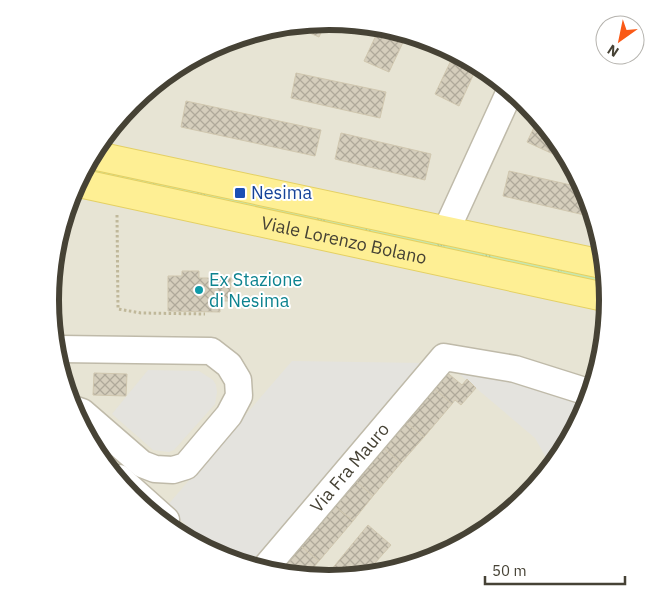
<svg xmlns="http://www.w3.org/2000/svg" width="660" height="601" viewBox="0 0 660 601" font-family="'IBM Plex Sans',sans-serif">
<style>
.residential{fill:#e7e4d4}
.grass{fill:url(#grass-tufts)}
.parking{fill:#e4e3de}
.building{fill:url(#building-cross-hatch);stroke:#d0c7af}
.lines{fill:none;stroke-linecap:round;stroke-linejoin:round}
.minor-casing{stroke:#bfbaa9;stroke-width:29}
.major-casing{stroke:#e4d064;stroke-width:30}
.path{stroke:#c0b89a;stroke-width:3;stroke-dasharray:2.5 2.5;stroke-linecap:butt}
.minor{stroke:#fff;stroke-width:26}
.major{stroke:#feef94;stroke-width:28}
.transit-dot{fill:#1a4fb4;stroke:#fff;stroke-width:2}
.culture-dot{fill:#0f9aa8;stroke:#fff;stroke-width:2}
.labels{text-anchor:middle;stroke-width:4;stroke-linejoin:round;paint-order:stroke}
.transit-label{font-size:18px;fill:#164399;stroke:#fff;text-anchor:start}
.street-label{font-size:18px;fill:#464235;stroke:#fff}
.culture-label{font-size:18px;fill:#0d838f;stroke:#fff;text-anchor:start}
.rim{fill:none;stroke:#464235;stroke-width:6}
</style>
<defs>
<pattern id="grass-tufts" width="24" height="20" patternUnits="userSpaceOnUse" patternTransform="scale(1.25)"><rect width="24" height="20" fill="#c6e8af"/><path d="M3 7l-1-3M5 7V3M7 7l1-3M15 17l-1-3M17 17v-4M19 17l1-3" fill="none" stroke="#abc897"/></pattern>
<pattern id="building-cross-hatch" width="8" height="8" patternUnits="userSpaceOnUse" patternTransform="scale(1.25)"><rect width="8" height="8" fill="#d5cebc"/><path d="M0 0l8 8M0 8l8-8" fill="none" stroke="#afa99a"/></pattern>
</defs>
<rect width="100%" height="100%" fill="#f3f1e6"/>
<circle class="residential" cx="330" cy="301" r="276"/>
<path class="grass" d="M89,168L605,279L606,286L86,173Z"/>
<g class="parking">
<path d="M292,361L425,363L253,564L224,559L166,507Z"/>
<path d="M451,367L536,383L589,402L588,408L550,465L535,438Z"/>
<path d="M148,370L199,371L213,380L216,385L217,392L215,404L174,450L169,452L153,450L112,414Z"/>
</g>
<g class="building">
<path d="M326,22L319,37L298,28Z"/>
<path d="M378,31L406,36L389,72L364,61Z"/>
<path d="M232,41L227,51L217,46L223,42Z"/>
<path d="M454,54L476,69L459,106L435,94Z"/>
<path d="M296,73L386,92L380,118L291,98Z"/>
<path d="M186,101L321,130L315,156L181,127Z"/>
<path d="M538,119L556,146L553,154L527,142Z"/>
<path d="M341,133L431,154L425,180L335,159Z"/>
<path d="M509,171L584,188L588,194L593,217L503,196Z"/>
<path d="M182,271H199V278H231L230,301H220V312L168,311V276H182Z"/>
<path d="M444,370L462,385L467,379L476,388L461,405L455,400L452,404L431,386Z"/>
<path d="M94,373L127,374L126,396L93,395Z"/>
<path d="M65,375H71V397H70Z"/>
<path d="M431,386L452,404L424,437L403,420Z"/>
<path d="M403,420L424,437L401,463L381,446Z"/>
<path d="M381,446L401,463L373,496L353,479Z"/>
<path d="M353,479L373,496L353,521L332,504Z"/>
<path d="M332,504L353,521L319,561L298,544Z"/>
<path d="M368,525L391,545L367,572L340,578L331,570Z"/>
<path d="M459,537L462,542L448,551Z"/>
<path d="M298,544L319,561L307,575L278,569Z"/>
</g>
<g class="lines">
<defs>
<g id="minor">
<path d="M446,231L510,91"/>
<path d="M60,349L211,351L229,365L238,380L239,396L229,415L186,466L173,470L155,469L142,464L82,412L73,409"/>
<path d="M119,478L166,520"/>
<path id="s1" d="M266,567L444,357L515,369L591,393"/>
</g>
<g id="major">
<path d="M97,156L602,264"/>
<path id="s2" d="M79,183L609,298"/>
</g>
</defs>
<use href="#minor" class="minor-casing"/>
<use href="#major" class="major-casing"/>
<path class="path" d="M117,215L118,309L141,313L205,314"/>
<use href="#minor" class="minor"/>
<use href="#major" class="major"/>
</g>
<rect class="transit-dot" x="234" y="187" width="12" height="12" rx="2.5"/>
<circle class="culture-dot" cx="199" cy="290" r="5"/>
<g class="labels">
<g class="transit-label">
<text x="251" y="199">Nesima</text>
</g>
<g class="street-label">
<text dy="6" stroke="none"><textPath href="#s2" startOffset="271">Viale Lorenzo Bolano</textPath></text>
<text dy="6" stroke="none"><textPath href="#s1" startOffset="130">Via Fra Mauro</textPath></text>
</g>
<g class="culture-label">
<text x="209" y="286">Ex Stazione<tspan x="209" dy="21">di Nesima</tspan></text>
</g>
</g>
<path d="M0 0H660V601H0ZM59 300a270 270 0 1 1 540 0a270 270 0 1 1-540 0Z" fill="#fff" fill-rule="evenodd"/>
<path class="rim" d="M59 300a270 270 0 1 1 540 0a270 270 0 1 1-540 0Z"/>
<g transform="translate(620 40) rotate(213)"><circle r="24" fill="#ffffff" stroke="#b5b3ae"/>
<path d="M0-4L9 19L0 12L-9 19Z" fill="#fa5916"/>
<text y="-8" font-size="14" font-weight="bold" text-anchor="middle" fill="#464235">N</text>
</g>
<path d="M485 576v8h140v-8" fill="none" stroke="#464235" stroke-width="2.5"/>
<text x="492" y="576" font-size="15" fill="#464235" stroke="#ffffff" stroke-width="4" paint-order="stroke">50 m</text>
</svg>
